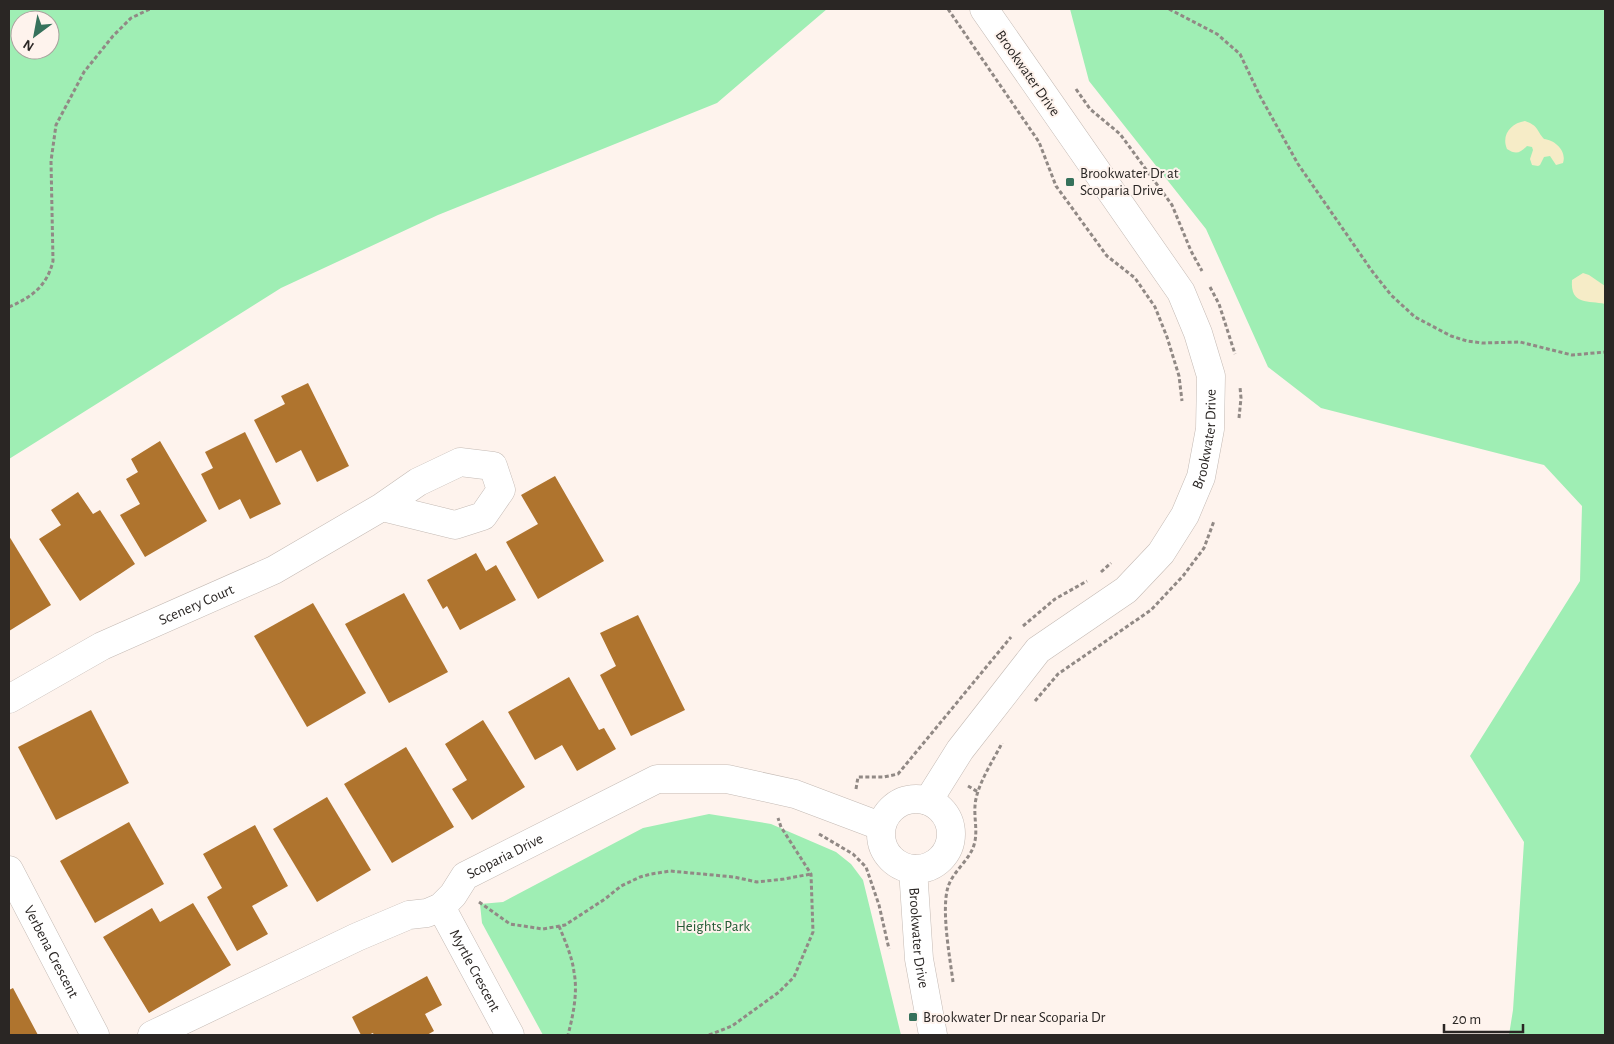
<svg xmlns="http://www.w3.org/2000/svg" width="1614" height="1044" viewBox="0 0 1614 1044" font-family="'Alegreya Sans',sans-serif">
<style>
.green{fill:#9feeb4;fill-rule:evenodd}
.sand{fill:#f6ecc7}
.building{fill:#af742e}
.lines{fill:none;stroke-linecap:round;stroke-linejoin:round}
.minor-casing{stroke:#c4bab4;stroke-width:29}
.path{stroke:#918985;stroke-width:3;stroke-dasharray:4 2.5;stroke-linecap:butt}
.minor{stroke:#fff;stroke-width:28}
.poi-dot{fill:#36715b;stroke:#fef3ed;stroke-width:2}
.labels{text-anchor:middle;stroke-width:4;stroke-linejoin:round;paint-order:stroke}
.street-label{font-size:15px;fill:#2a2624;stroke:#fef3ed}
.poi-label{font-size:15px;fill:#2a2624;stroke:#fef3ed;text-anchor:start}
.park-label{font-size:15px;fill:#225a34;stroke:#fef3ed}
</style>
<rect width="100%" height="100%" fill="#fef3ed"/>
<g class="green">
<path d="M9,9H827L717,103L438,215L281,288L9,459ZM20,20H50V50H20Z"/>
<path d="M1070,9H1605V1035H1509L1513,1010L1524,842L1470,756L1580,581L1582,506L1544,465L1321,408L1268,367L1206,229L1089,81Z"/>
<path d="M709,814L771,824L836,852L851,864L863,880L901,1035H543L482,923L480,904L503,902L643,828Z"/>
</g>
<g class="sand">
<path d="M1525,121C1539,126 1536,130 1544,139C1555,140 1567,151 1563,163L1556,165L1550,156L1544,157L1540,165L1538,166L1532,165L1530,159L1533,150L1532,147L1527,146C1520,153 1516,155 1507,149C1501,135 1511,123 1525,121Z"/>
<path d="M1583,273L1589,275L1605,286V304C1589,300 1570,306 1572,280Z"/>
</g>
<g class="building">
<path d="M308,383L349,466L317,482L301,450L276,463L254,420L285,404L281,396Z"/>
<path d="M245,432L281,504L250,519L240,499L219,510L201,474L213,468L205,452Z"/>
<path d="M160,441L207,521L145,557L120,515L140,504L126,479L138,472L131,459Z"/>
<path d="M555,476L604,561L538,599L506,542L538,524L521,495Z"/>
<path d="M78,492L93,514L100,510L135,564L80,601L39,539L61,525L51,510Z"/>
<path d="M9,536L51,605L9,631Z"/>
<path d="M476,553L486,571L496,565L516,600L460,630L447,606L443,609L427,580Z"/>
<path d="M404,593L448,672L389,703L345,624Z"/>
<path d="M313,603L366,693L307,727L254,636Z"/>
<path d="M638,615L685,710L631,736L600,675L616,666L600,633Z"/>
<path d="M569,677L599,730L604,728L616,749L577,771L562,745L535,760L508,712Z"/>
<path d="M91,710L129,783L56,820L18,747Z"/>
<path d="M483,720L525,787L472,820L452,789L467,780L445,744Z"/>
<path d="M406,747L454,827L392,863L344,784Z"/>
<path d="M327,797L371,870L317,902L273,829Z"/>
<path d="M129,822L164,884L95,923L60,861Z"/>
<path d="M255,825L288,886L252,906L268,934L237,951L207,897L222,888L203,854Z"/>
<path d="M193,903L231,965L149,1013L103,937L152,908L160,922Z"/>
<path d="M427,976L442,1005L425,1014L434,1031L427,1035H374L373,1033L368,1035H361L352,1017Z"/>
<path d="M13,988L38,1035H9V990Z"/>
</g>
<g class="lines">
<defs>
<g id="minor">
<path id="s1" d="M9,699L102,646L274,570L382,507L418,482L460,462L493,466L501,490L483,516L455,525L382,507"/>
<circle cx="916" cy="834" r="35"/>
<path id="s2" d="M928,801L960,750L1038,650L1126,590L1161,553L1185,515L1201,477L1210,429L1211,376L1198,333L1181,292L984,9"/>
<path id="s3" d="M913,869L919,959L933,1035"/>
<path id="s4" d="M9,870L95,1035"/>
<path id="s5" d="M441,907L510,1035"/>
<path id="s6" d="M152,1035L357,937L409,915L427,913L441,907L453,895L465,876L657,779H727L795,794L880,826"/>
</g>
</defs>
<use href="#minor" class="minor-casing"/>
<g class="path">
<path d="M948,9L1039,142L1056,186L1107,256L1135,278L1155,307L1167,337L1179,376L1182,401"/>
<path d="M1169,9L1217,34L1240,54L1260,96L1298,164L1372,271L1391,295L1415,317L1451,336L1467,341L1482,343L1520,342L1572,355L1605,352"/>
<path d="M1076,89L1090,109L1120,134L1172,205L1191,251L1202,271"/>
<path d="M1210,287L1219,304L1235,354"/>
<path d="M9,307C32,297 47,286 53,261L51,161L56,125L84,72L113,36L131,18L150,9"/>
<path d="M1239,418L1241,398L1240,387"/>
<path d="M1101,572L1111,563"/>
<path d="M1023,626L1055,599L1087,581"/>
<path d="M1035,701L1058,674L1151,610L1183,576L1204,548L1214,521"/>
<path d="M968,786L978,792"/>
<path d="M856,789L858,777H884L898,774L1011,637"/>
<path d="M819,834L853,854L866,867L879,905L889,949"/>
<path d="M479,902L510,924L543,929L565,925L605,899L621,886L640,877L651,874L670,871L734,877L757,882L784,879L811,874"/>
<path d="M559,926C565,941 572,956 574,972C578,992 573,1016 568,1035"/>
<path d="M953,982C950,958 941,910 948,887C953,871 969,861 974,845C978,832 974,819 975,806C976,786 993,761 1002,743"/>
<path d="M709,1035L732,1026L779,992L794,977L813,932L811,874L781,827L778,818"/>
</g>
<use href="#minor" class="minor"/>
</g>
<g class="poi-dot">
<rect x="1065" y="177" width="10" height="10" rx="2.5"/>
<rect x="908" y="1012" width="10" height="10" rx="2.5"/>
</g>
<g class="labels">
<g class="street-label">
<text transform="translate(1028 73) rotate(55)" y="5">Brookwater Drive</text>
<text dy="5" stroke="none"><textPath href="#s2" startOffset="469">Brookwater Drive</textPath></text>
<text dy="5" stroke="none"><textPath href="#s1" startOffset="210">Scenery Court</textPath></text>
<text dy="5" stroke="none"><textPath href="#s6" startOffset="401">Scoparia Drive</textPath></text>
<text dy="5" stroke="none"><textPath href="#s3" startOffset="69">Brookwater Drive</textPath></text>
<text dy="5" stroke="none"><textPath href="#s4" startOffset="92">Verbena Crescent</textPath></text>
<text dy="5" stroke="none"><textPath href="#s5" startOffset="72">Myrtle Crescent</textPath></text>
</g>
<g class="poi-label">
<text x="1080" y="178">Brookwater Dr at<tspan x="1080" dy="17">Scoparia Drive</tspan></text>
<text x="923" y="1022">Brookwater Dr near Scoparia Dr</text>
</g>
<g class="park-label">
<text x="713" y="931">Heights Park</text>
</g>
</g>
<rect width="1614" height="1044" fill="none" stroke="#2a2624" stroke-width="20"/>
<g transform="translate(35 35) rotate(212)"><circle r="24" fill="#fef3ed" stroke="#a9a19d"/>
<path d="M0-4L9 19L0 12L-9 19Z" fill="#36715b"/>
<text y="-8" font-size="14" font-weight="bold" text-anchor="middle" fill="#2a2624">N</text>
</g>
<path d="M1444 1024v8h79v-8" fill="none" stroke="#2a2624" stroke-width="2.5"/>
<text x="1452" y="1024" font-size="15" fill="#2a2624" stroke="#fef3ed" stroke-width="4" paint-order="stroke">20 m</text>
</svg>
